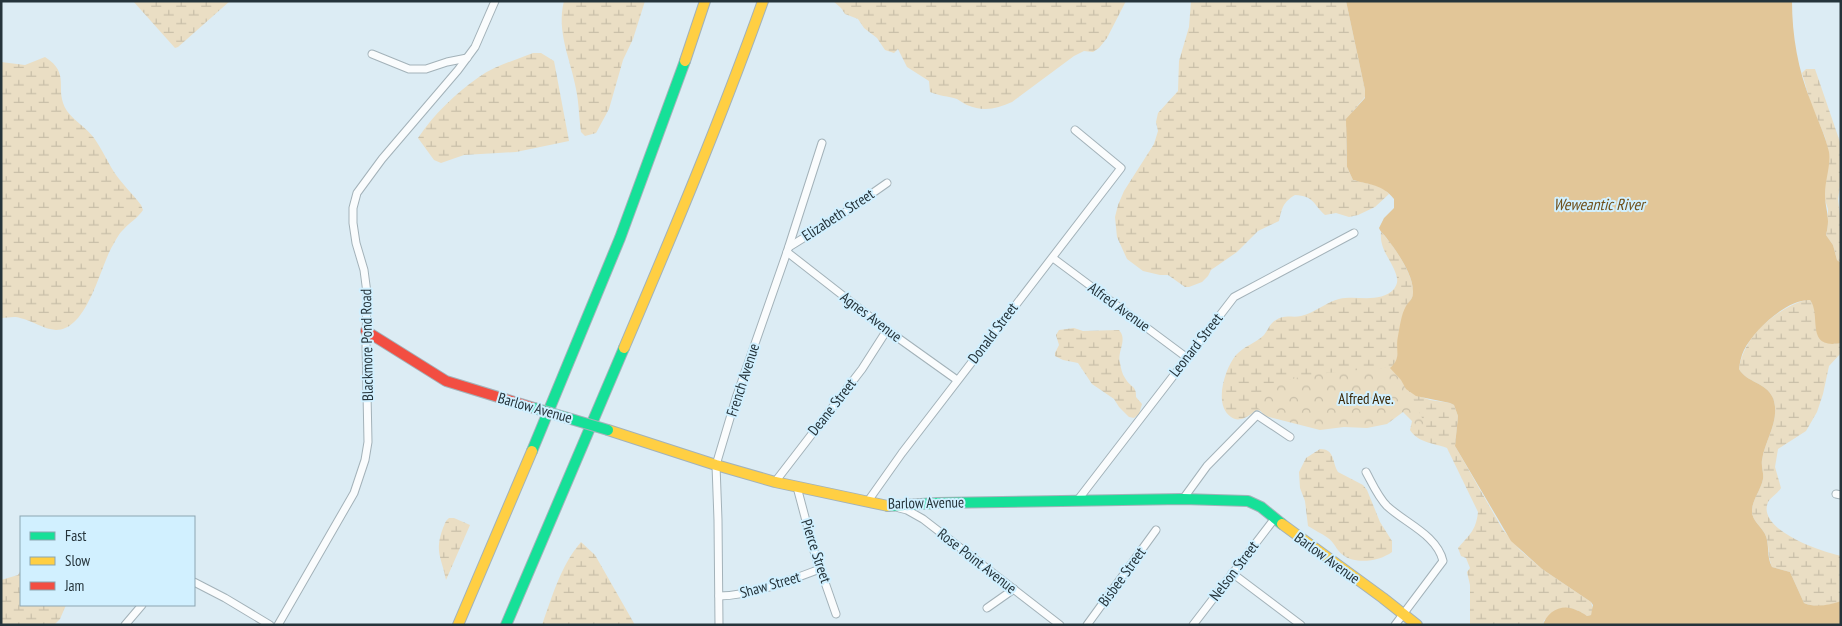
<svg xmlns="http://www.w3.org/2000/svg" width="1842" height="626" viewBox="0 0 1842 626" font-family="'PT Sans Narrow',sans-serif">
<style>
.wetland{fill:url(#wetland-marsh)}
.park{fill:url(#park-crowns)}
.water{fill:#e2c698}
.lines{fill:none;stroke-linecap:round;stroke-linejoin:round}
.street-casing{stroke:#a3b2b9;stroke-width:9}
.fast-casing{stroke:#a3b2b9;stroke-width:12}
.slow-casing{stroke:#a3b2b9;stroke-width:12}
.jam-casing{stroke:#a3b2b9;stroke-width:12}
.street{stroke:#fafcfd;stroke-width:7}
.fast{stroke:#16e098;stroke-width:10}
.slow{stroke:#ffcf43;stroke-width:10}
.jam{stroke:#f24e42;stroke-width:10}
.fast-bridge-casing{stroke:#a3b2b9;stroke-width:12;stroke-linecap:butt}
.fast-bridge{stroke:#16e098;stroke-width:10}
.labels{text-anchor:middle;stroke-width:4;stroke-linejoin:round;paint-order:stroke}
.street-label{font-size:15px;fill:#25343b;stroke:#d1f0ff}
.park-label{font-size:15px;fill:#382606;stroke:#d1f0ff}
.water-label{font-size:16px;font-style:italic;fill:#6f501b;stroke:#d1f0ff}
</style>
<defs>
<pattern id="wetland-marsh" width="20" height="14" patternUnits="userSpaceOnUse" patternTransform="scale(1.25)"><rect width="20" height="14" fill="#eadec4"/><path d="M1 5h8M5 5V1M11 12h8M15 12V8" fill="none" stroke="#c9bfa9"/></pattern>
<pattern id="park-crowns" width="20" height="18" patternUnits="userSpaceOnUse" patternTransform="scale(1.25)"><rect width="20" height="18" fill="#eadec4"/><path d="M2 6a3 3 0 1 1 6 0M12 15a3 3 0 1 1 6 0" fill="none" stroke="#c9bfa9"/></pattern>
</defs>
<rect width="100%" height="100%" fill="#dcecf4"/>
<g class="wetland">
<path d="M133,1H230L178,47L175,48Z"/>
<path d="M564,1H645L633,39L623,60L609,109L596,133L585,136L581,132C579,118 579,103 576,89C571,60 556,32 564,1Z"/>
<path d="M833,1H1126L1107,38L1099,48L1093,52L1084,51L1074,56L1012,102C997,109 983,112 967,105C963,103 960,101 957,99C948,96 939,96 930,92L929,81L907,67L898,49L894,53L885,50L877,38L864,28L858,19L845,14L841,8Z"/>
<path d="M1191,1H1346L1365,90V97L1353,111L1346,128L1347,167L1353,180C1366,184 1380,183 1389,194L1375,207L1358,215L1349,217L1336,213L1325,215C1313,204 1314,196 1295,195C1283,202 1282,208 1279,221L1258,231L1237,252L1211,270L1208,276L1202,282L1189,287H1185L1168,275H1160L1143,271L1127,259L1117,237L1115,217L1118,205L1124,191L1154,144L1158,131L1156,122L1158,113L1178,91L1179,61L1189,27Z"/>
<path d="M533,53H541L554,61L569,141L516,152L464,155L441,163L434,160L418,138C433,115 456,93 479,77C495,66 515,60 533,53Z"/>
<path d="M45,57C72,74 53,89 67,111C74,121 87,128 94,138C102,149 107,161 114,172C121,183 132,193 141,205L143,210C138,218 130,222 124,229C119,233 116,240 113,245C100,266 88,330 56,330C43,329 33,321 20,318C15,316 7,318 1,318V62L25,65Z"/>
<path d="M1806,69H1815L1841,145V179L1838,199L1841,223V263L1837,260L1833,245L1826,235L1828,226V209L1825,200V185L1829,155L1825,137L1811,104L1802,73Z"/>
<path d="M1381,232C1393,244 1416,278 1413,295C1412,299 1409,302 1407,305L1396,363L1390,368L1416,395L1430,400L1450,403L1454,405L1458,416L1455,446L1503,530L1520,550L1542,569L1591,602L1593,609L1591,615L1587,616L1577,610L1544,620L1543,625H1470V585L1467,572L1470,568L1466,558L1461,556L1458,548C1469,535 1476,531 1478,512L1447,448C1434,443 1418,443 1410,430L1413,417L1410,409L1264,412L1257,410C1252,413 1247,418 1241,419C1237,420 1234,419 1231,417C1213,405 1225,368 1236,355C1244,346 1256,343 1264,335C1268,330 1270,323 1276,320C1284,314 1292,318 1301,316C1315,313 1326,302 1339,299C1357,295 1380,304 1394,289C1396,286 1398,282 1397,278C1394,262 1379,251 1381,232Z"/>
<path d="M1805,300H1810L1814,305L1815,313L1834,344L1841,343V353L1829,366L1823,394L1817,412L1806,431L1778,449L1775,467L1781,488C1778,493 1771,497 1768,502C1756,530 1822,552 1841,556V601C1830,606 1815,608 1804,603L1790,572L1772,567C1767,556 1770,544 1765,534C1761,526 1752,521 1752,511C1752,500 1761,490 1763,479C1764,473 1761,467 1762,460C1765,439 1781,420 1773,398C1766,382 1747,383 1739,369C1744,335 1775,310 1805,300Z"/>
<path d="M1074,328L1083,331L1119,330C1128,340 1117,351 1120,363C1121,368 1122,374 1125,378C1130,387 1137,386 1136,397L1142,404L1139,414L1134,418L1129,417L1119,407L1114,399L1092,384L1078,363L1063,360L1055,356V353L1059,345L1056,335L1059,330Z"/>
<path d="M1320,449C1335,449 1332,462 1338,472L1363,485L1367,490L1380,522L1392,541V552C1380,561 1356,565 1343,555C1337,551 1334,542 1328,538C1321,533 1314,530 1308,526L1305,501L1300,488L1299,472L1306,458Z"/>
<path d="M449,518H454L470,525L446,580C442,558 434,552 443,528C445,524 445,521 449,518Z"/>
<path d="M581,542L595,555L635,625H542C552,597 561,565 581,542Z"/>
<path d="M21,570V605H66L60,619L54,625H1V580L18,575Z"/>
</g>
<path class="park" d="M1397,367L1426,426H1417L1403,412L1387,424L1367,428L1344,427L1320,430L1265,416L1257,407C1258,400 1261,392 1268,388C1294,372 1365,370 1397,367Z"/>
<path class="water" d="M1346,1H1792C1792,35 1798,70 1811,102C1817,119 1825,134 1829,152C1831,165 1825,180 1825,194C1825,211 1831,216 1826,235L1833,245L1837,260L1841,263V343C1804,350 1822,315 1810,300C1787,299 1754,330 1744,350C1741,356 1740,362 1739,369C1747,383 1766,382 1773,398C1781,420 1765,439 1762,460C1761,467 1764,473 1763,479C1761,490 1752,500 1752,511C1752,521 1761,526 1765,534C1770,544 1766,556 1772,567L1790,572L1804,603C1815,608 1830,605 1841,601V625H1543C1547,611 1563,603 1576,610C1580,611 1584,614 1587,616L1591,615L1593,605L1591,602L1542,569L1511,541L1455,446L1458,416L1454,405L1450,403L1416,396L1406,389L1401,380L1390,368C1402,358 1395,350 1398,336C1400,326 1401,315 1406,306C1409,301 1413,299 1413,293C1414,276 1398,253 1388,240C1385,235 1381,233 1379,228L1384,218L1394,208V199C1382,184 1370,185 1353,180L1347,167L1346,119L1365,98V90Z"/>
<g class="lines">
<defs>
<g id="street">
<path d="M372,54L409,69H426L447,62L467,58"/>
<path d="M789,247L847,211L887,183"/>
<path d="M787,252L887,330L957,380"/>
<path d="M1053,258L1186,357"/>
<path d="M1366,472C1372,483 1378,497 1387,506C1405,523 1437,535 1443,561L1395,625"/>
<path d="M775,482L862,369L887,330"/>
<path d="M797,487L814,551L836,614"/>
<path d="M1836,494L1841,495"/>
<path d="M1183,499L1207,466L1257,415L1290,437"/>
<path d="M868,501L902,453L1121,168L1075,130"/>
<path d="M1077,501L1234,297L1354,233"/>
<path d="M899,508L907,510L923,519L1060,625"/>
<path d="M1232,573L1301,625"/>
<path d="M194,582L225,598L270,625"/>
<path d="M719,596C754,595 788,581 820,569"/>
<path d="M987,608L1014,589"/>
<path d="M125,625L142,605"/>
<path d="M278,625L354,493L365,460L368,442L366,344L367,293L364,270L356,243L353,223V208L357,193L382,159L458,70L475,47L495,1"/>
<path d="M719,625L718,520L716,465L736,398L787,252L822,143"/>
<path d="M1087,625L1156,530"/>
<path d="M1193,625L1275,518"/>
</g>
<g id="fast">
<path d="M532,451L620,238L685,61"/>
<path d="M888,506L937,503L1183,499L1248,501L1261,507L1282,524"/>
<path d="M506,625L624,348"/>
</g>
<g id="slow">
<path d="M685,61L705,1"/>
<path d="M624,348C673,233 721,119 763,1"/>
<path d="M608,430L716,465L775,482L888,506"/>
<path d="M1282,524L1383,598L1417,625"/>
<path d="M458,625L532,451"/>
</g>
<path id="jam" d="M366,331L446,381L534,408"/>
</defs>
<use href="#street" class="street-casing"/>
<use href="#fast" class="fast-casing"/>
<use href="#slow" class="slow-casing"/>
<use href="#jam" class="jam-casing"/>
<use href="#street" class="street"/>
<use href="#fast" class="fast"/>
<use href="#slow" class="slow"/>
<use href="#jam" class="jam"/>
<defs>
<path id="fast-bridge" d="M534,408L608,430"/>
</defs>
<use href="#fast-bridge" class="fast-bridge-casing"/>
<use href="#fast-bridge" class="fast-bridge"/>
</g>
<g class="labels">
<g class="street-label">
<text transform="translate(838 215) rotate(-33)" y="5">Elizabeth Street</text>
<text transform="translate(1119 307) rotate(36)" y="5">Alfred Avenue</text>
<text transform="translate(871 317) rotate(37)" y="5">Agnes Avenue</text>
<text transform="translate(993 333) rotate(-53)" y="5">Donald Street</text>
<text transform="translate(367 345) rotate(-91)" y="5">Blackmore Pond Road</text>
<text transform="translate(1196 345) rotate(-52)" y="5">Leonard Street</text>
<text transform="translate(743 380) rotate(-72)" y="5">French Avenue</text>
<text transform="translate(832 407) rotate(-52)" y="5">Deane Street</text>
<text transform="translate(535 408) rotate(16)" y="5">Barlow Avenue</text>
<text transform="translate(926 503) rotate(-1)" y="5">Barlow Avenue</text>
<text transform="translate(816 551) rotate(72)" y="5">Pierce Street</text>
<text transform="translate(1327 558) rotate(36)" y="5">Barlow Avenue</text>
<text transform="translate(977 561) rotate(38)" y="5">Rose Point Avenue</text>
<text transform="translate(1234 571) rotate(-53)" y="5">Nelson Street</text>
<text transform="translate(1122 577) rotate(-54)" y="5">Bisbee Street</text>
<text transform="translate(770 585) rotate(-16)" y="5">Shaw Street</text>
</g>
<g class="park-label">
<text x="1366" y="404">Alfred Ave.</text>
</g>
<g class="water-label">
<text x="1599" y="210">Weweantic River</text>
</g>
</g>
<rect width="1842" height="626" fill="none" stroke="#25343b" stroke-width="5"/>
<rect x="20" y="516" width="175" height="90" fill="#d1f0ff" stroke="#8ca5b1"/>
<rect x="30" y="532" width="25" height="8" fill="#16e098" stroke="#8ca5b1"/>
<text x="65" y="541" font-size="15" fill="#25343b">Fast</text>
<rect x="30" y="557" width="25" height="8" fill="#ffcf43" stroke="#8ca5b1"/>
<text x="65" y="566" font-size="15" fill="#25343b">Slow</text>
<rect x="30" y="582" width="25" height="8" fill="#f24e42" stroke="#8ca5b1"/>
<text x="65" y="591" font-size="15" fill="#25343b">Jam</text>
</svg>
